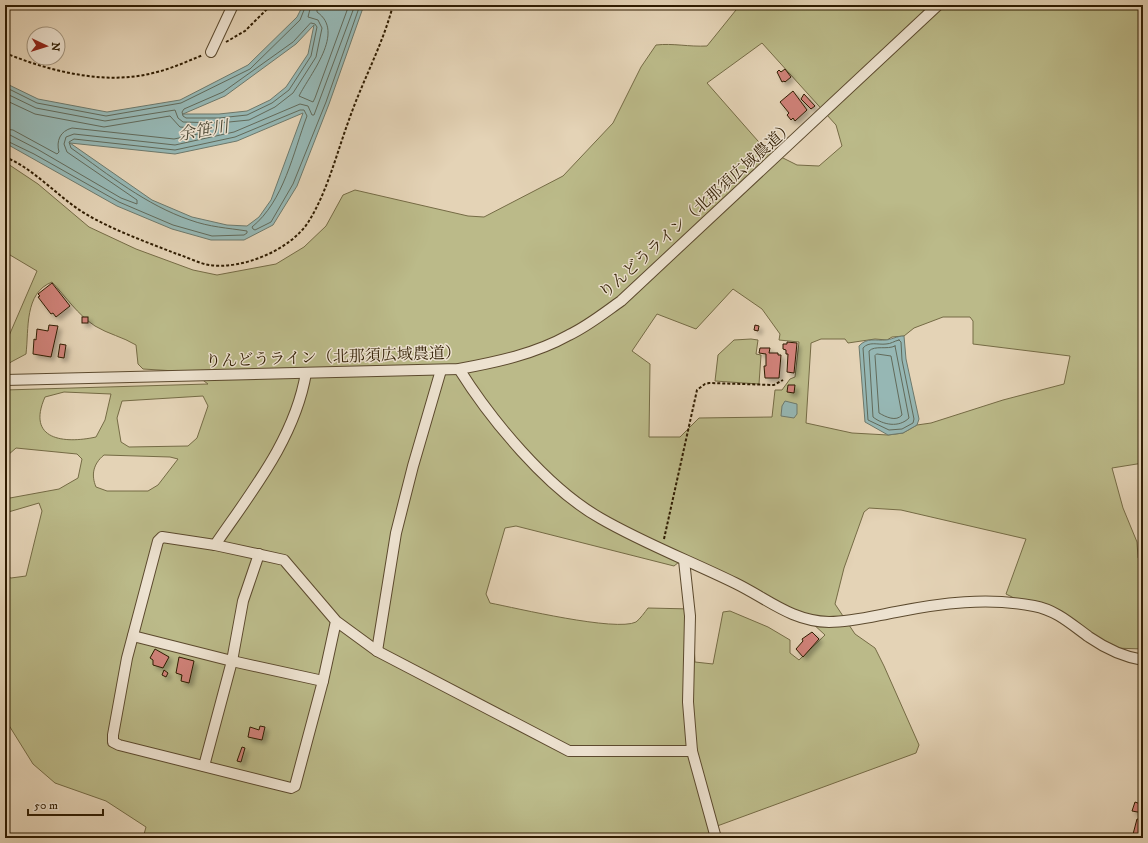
<svg xmlns="http://www.w3.org/2000/svg" width="1148" height="843" viewBox="0 0 1148 843" font-family="'IM FELL DW Pica','Noto Serif JP',serif">
<style>
.green{fill:#bbba89;stroke:#756b45;fill-rule:evenodd}
.water{fill:#96b7b4;stroke:#6d796c;fill-rule:evenodd}
.lines{fill:none;stroke-linecap:round;stroke-linejoin:round}
.shore{stroke:#626a5a;stroke-width:1}
.building{fill:#cf8178;stroke:#2f1c01;filter:url(#shadow)}
.minor-casing{stroke:#5c4a2e;stroke-width:12}
.path{stroke:#2f1c01;stroke-width:2;stroke-dasharray:3 2;stroke-linecap:butt}
.minor{stroke:#ede2d0;stroke-width:10}
.labels{text-anchor:middle;stroke-width:3;stroke-linejoin:round;paint-order:stroke}
.street-label{font-size:16px;fill:#2f1c01;stroke:#ede2d0}
.water-label{font-size:17px;font-style:italic;fill:#4e4a37;stroke:#ede2d0}
</style>
<defs>
<filter id="shadow"><feDropShadow dx="3.5" dy="3.5" stdDeviation="2" flood-color="#0004"/></filter>
</defs>
<rect width="100%" height="100%" fill="#e4d3b6"/>
<filter id="stains"><feTurbulence type="fractalNoise" baseFrequency=".005" numOctaves="4"/><feColorMatrix values="0 0 0 0 .2 0 0 0 0 .09 0 0 0 0 .02 0 0 0 .5 -.17"/></filter>
<radialGradient id="worn" r=".72"><stop offset=".6" stop-color="#630" stop-opacity="0"/><stop offset="1" stop-color="#630" stop-opacity=".3"/></radialGradient>
<g class="green">
<path d="M736,5H1132L1143,10V463L1112,468L1123,508L1137,542L1138,558L1143,559V649L1114,648L1006,594L1026,539L901,510L869,508L864,512L844,568L835,604L855,634L875,648L884,666L919,745L916,753L709,829L711,838H143L146,827L106,801L55,783L33,764L5,719V576L11,578L26,576L42,511L39,503L5,513V498H10L59,489L78,478L82,459L77,454L16,448L8,455L5,467V390L208,384L192,372L143,369L138,364L136,345C123,337 108,334 95,326C78,315 65,296 52,282C24,293 29,329 26,354L11,362L5,368V345L37,271L5,252V162L38,184L89,227L136,249L193,270L217,275L276,264L304,247L326,226L343,195L355,190L468,216L484,217L563,176L613,123L641,67L656,45C673,43 689,47 707,46L736,10ZM762,43L836,125L842,146L819,166L797,165L765,149L707,83ZM733,289L762,309L780,334L779,340L799,342L795,377L790,379L782,390H775L772,417L699,418L680,437H649L650,364L632,351L657,314L696,329ZM943,317H970L973,321V344L1070,356L1064,384L1003,400L931,423L917,425L903,433L888,435L852,433L806,423L811,343L821,339H845L848,343L875,339L887,340L892,337L904,336L914,328ZM64,392L111,394L105,420L96,437C64,444 26,440 45,397ZM203,396L208,406L197,438L188,446L129,447L121,442L117,418L122,401ZM104,455L170,457L178,459L158,485L148,491H107L96,487C91,475 93,464 104,455ZM516,526L674,566L684,558L811,622L825,635L799,660L790,653V640L768,627L730,611L723,612L713,664L695,662L692,609L648,608C645,612 640,619 636,622C616,632 516,608 490,603L486,594L505,528Z"/>
<path d="M751,339L758,340L756,354L761,355L759,384L715,381L718,355L734,340Z"/>
</g>
<g class="water">
<path d="M303,5H364L329,104L297,186L273,225L244,240H211L172,229L117,206L5,143V83L38,99L107,112L180,100L248,65L297,17ZM314,25L308,54L286,87L270,100L247,111L219,114H183L225,96L296,44ZM303,113L271,200L259,217L247,226L227,225L192,217L152,200L70,143L175,154L237,141Z"/>
<path d="M904,336L906,359L919,419L917,425L903,433L888,435L865,422L859,346C867,337 876,341 886,340C890,340 897,336 904,336Z"/>
<path d="M785,401L797,404V414L794,418L781,416L782,406Z"/>
</g>
<g class="lines">
<g class="shore">
<path d="M317,5V12C346,32 310,74 299,96L313,102L315,98L349,5"/>
<path d="M311,23L315,24L317,27L311,56L289,90L272,103L247,115L219,118H186L183,116L182,112L184,109L223,92L293,42Z"/>
<path d="M5,87L37,103L106,116L181,103L250,69L300,20L306,5"/>
<path d="M5,93L36,108L105,121L175,110L178,118L183,122L219,123L249,120L275,107L293,93L316,57L322,28L318,20L308,17L311,5"/>
<path d="M5,100L35,114L104,127L170,116L180,127L202,129L204,131L203,133L174,139L72,128C60,131 56,141 59,152L57,154L13,130L5,129"/>
<path d="M5,135H10L37,149L121,198L137,204V200L67,152L64,144L66,137L74,134L175,145L234,132L300,104L308,106L312,115H314L355,5"/>
<path d="M5,140L34,154L119,202L173,225L212,236L244,235L247,233V231C228,228 209,227 190,220C146,205 109,175 71,148L69,142L74,139L175,150L235,137L300,110H304L307,116C293,153 284,201 252,227L253,229L255,230L271,222L293,184L326,102L360,5"/>
<path d="M899,340L901,342L902,360L914,419L913,423L902,429L889,430L868,420L863,348C869,341 878,345 886,344C891,344 894,341 899,340Z"/>
<path d="M895,346L909,418C899,428 883,425 873,417L869,351C875,345 887,350 895,346Z"/>
<path d="M877,354L891,356L902,415C896,422 886,417 879,413L875,356Z"/>
</g>
</g>
<g class="building">
<path d="M785,69L791,77L785,82L784,81L782,82L777,72L779,70L781,72Z"/>
<path d="M793,91L807,110L795,121L793,118L791,120L787,115L789,113L780,102Z"/>
<path d="M804,94L815,106L811,109L801,99Z"/>
<path d="M52,283L70,306L56,317L53,313L51,314L38,297L40,296L38,294Z"/>
<rect x="82" y="317" width="6" height="6"/>
<path d="M49,325L58,326L51,357L33,354L34,339L36,340L37,329L48,331Z"/>
<path d="M755,325L759,326L758,331L754,330Z"/>
<path d="M787,342L797,343L794,373L787,372L788,354H786V350L783,349V344H787Z"/>
<path d="M60,344L66,345L64,358L58,357Z"/>
<path d="M760,348H770L769,353H778V355H781L779,378H765L764,366H766V354L759,353Z"/>
<path d="M788,385H795L794,393L787,392Z"/>
<path d="M812,632L819,639L803,657L796,649L803,641L802,639Z"/>
<path d="M155,649L169,657L163,668L153,665V660L150,658Z"/>
<path d="M179,657L194,661L189,683L181,681L182,675L176,673Z"/>
<path d="M164,670L168,673L166,677L162,675Z"/>
<path d="M260,726L265,727L262,740L248,737L250,727L259,730Z"/>
<path d="M242,747L245,748L241,762L237,761Z"/>
<path d="M1135,802L1143,805V813L1132,811Z"/>
<path d="M1137,819L1143,820V836L1140,835L1139,838H1132Z"/>
</g>
<g class="lines">
<defs>
<g id="minor">
<path d="M211,52L233,5"/>
<path d="M459,369C491,420 547,488 600,518C643,543 690,561 735,583C768,599 791,621 829,622C852,622 874,616 896,612C941,603 988,597 1034,606C1056,610 1071,624 1089,637C1105,648 1124,657 1143,660"/>
<path d="M5,380L459,369C497,362 535,354 569,335C588,326 604,313 621,301L938,5"/>
<path d="M215,545C252,491 295,438 306,373"/>
<path d="M684,560L690,616L688,702L692,751L716,838"/>
<path d="M336,621L323,681L295,786L291,788L119,745L113,742V735L127,658L158,541L162,537L215,545L284,560L336,621L377,651L569,751H692"/>
<path d="M133,636L232,661L323,681"/>
<path d="M377,651L396,533L413,466L441,370"/>
<path d="M204,766L232,661L243,601L259,554"/>
</g>
</defs>
<use href="#minor" class="minor-casing"/>
<g class="path">
<path d="M226,42L245,31L271,5"/>
<path d="M5,53C52,72 107,86 157,72C173,68 188,61 203,55"/>
<path d="M5,157C37,170 61,201 91,217C118,232 149,243 177,254C187,257 198,263 209,265C242,270 291,250 309,221C328,190 337,152 350,117C363,80 383,44 393,5"/>
<path d="M664,539L697,390L705,384L709,383L774,385L783,380"/>
</g>
<use href="#minor" class="minor"/>
</g>
<g class="labels">
<g class="street-label">
<text transform="translate(696 209) rotate(-42)" y="6">りんどうライン（北那須広域農道）</text>
<text transform="translate(333 356) rotate(-2)" y="6">りんどうライン（北那須広域農道）</text>
</g>
<g class="water-label">
<text transform="translate(203 130) rotate(-10)" y="6">余笹川</text>
</g>
</g>
<rect width="1148" height="843" fill="none" stroke="#e4d3b6" stroke-width="20"/>
<rect x="6" y="6" width="1136" height="831" fill="none" stroke="#2f1c01" stroke-width="2"/>
<rect x="10" y="10" width="1128" height="823" fill="none" stroke="#2f1c01"/>
<g transform="translate(46 46) rotate(94)"><circle r="19" fill="#ede2d0" stroke="#a1937d"/>
<path d="M0-3L7 15L0 10L-7 15Z" fill="#8f2418"/>
<text y="-6" font-size="11" font-weight="bold" text-anchor="middle" fill="#2f1c01">N</text>
</g>
<path d="M28 809v6h75v-6" fill="none" stroke="#2f1c01" stroke-width="2"/>
<text x="34" y="809" font-size="12" fill="#2f1c01" stroke="#ede2d0" stroke-width="3" paint-order="stroke">50 m</text>
<rect width="100%" height="100%" filter="url(#stains)"/>
<rect width="100%" height="100%" fill="url(#worn)"/>
</svg>
